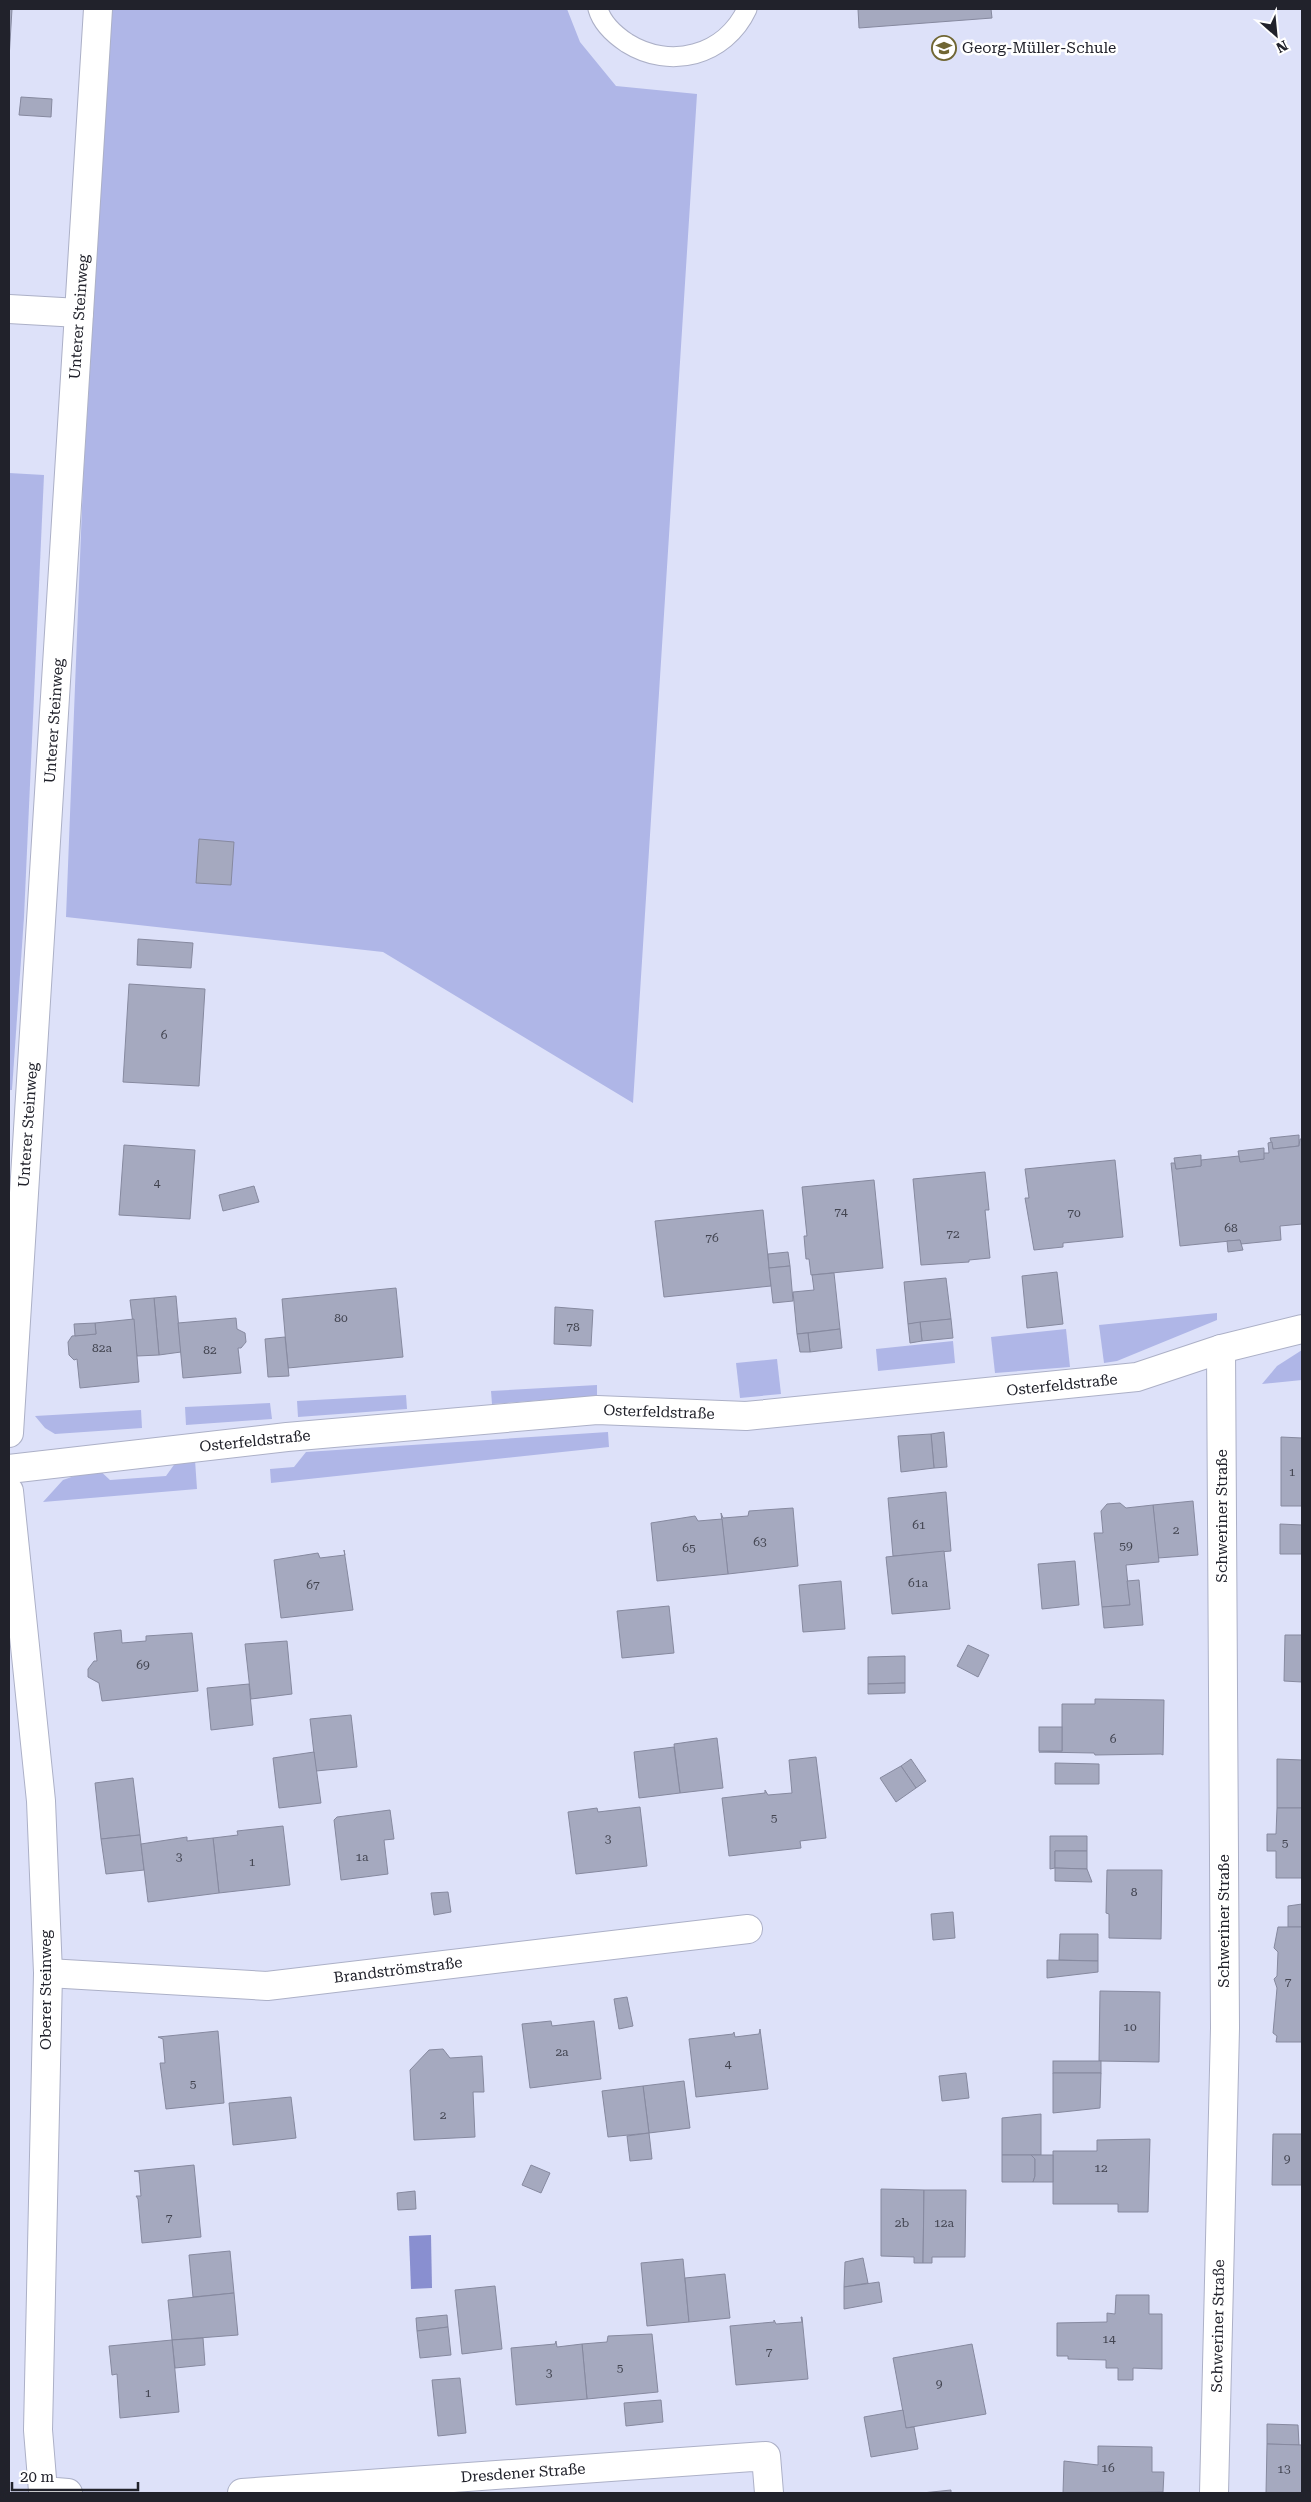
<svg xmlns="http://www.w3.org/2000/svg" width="1311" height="2502" viewBox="0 0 1311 2502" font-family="'Roboto Serif',serif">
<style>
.green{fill:#afb6e7}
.water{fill:#898fd0}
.building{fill:#a5a9bf;stroke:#86899f}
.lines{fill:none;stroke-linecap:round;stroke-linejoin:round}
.lane-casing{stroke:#acb0c7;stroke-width:21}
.street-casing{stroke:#acb0c7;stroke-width:30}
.lane{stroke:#fff;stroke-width:19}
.street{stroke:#fff;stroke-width:28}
.labels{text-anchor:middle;stroke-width:5;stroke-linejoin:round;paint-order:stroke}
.number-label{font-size:12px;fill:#424450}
.poi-label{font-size:15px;fill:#21222b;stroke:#fff;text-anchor:start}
.street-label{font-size:15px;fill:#21222b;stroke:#fff}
</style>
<rect width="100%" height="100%" fill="#dde1f9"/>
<g class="green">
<path d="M112,9H567L580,42L616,86L697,94L633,1103L383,952L66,917L83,482Z"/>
<path d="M9,473L44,475L24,917L12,1090H9Z"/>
<path d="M1217,1313V1320L1117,1361L1104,1363L1099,1325Z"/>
<path d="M1066,1329L1070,1367L995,1373L991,1337Z"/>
<path d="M953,1341L955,1363L878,1371L876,1349Z"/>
<path d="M1302,1350V1380L1262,1384L1277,1366Z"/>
<path d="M777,1359L781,1394L740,1398L736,1363Z"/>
<path d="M597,1385V1396L492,1404L491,1391Z"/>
<path d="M406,1395L407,1409L298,1417L297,1401Z"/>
<path d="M270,1403L272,1419L186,1425L185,1407Z"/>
<path d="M141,1410L142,1428L55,1434L45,1428L35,1416Z"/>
<path d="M608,1432L609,1447L271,1483L270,1469L294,1467L306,1452Z"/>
<path d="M195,1460L197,1489L43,1502L63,1480L97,1468L110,1480L166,1476L176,1462Z"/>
</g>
<path class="water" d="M431,2235L432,2288L411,2289L409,2236Z"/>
<g class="building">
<path d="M9,9H12L9,59Z"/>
<path d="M858,9H991L992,18L859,28Z"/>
<path d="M21,97L52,99L51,117L19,115Z"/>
<path d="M199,839L234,842L231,885L196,883Z"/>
<path d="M138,939L193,943L191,968L137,965Z"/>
<path d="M129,984L205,989L199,1086L123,1082Z"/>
<path d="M1299,1135V1146L1273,1149L1270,1138Z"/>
<path d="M1300,1139H1302V1224L1280,1226L1281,1240L1241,1244L1240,1240L1180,1246L1171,1163H1175L1176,1169L1201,1166V1160L1239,1156L1240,1162L1264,1159L1263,1153H1269L1268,1143L1272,1142L1273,1149L1299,1146Z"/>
<path d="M124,1145L195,1150L190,1219L119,1215Z"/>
<path d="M1264,1148V1159L1240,1162L1238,1151Z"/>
<path d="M1201,1155V1166L1176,1169L1174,1158Z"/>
<path d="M1115,1160L1123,1237L1063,1243V1247L1034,1250L1025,1198H1029L1025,1169Z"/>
<path d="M985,1172L989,1210H985L990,1258L969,1260V1262L921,1265L913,1179Z"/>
<path d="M874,1180L883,1268L811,1275L809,1259H806L804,1236H807L802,1187Z"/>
<path d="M254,1186L259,1202L223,1211L219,1195Z"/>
<path d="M763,1210L771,1286L664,1297L655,1221Z"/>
<path d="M1240,1240L1243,1250L1228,1252L1227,1241Z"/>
<path d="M788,1252L790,1266L769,1268L768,1254Z"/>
<path d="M790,1266L793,1301L773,1303L769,1268Z"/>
<path d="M1057,1272L1063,1324L1027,1328L1022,1276Z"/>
<path d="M834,1273L840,1329L797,1334L793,1292L814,1290L812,1275Z"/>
<path d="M946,1278L951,1319L908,1324L904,1282Z"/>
<path d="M396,1288L403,1357L288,1368L282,1299Z"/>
<path d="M176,1296L181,1352L159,1355L154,1298Z"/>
<path d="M154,1298L159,1355L137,1356L130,1300Z"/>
<path d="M555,1307L593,1310L591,1346L554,1344Z"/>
<path d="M236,1318L237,1329L245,1333L246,1342L241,1348H238L241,1373L183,1378L178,1323Z"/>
<path d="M134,1319L139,1382L80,1388L77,1359L74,1360L69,1355L68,1342L72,1336L96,1334L95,1323Z"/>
<path d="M951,1319L953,1338L922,1341L920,1322Z"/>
<path d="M920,1322L922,1341L910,1343L908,1324Z"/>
<path d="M95,1323L96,1334L75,1336L74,1324Z"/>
<path d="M840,1329L842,1348L810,1352L808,1333Z"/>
<path d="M808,1333L810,1352H800L797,1334Z"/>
<path d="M285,1337L289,1376L268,1377L265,1339Z"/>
<path d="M944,1432L947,1467L934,1468L931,1434Z"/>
<path d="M931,1434L934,1468L901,1472L898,1436Z"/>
<path d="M1281,1437L1302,1438V1506H1281Z"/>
<path d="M946,1492L951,1551L893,1556L888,1498Z"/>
<path d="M1193,1501L1198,1555L1158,1558L1153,1505Z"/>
<path d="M1120,1503L1126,1508L1153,1505L1159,1562L1126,1565L1130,1605L1102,1607L1094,1533H1103L1101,1511L1107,1504Z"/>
<path d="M793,1508L798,1566L728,1574L721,1513L723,1518L748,1516L749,1511Z"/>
<path d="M695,1516L698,1521L722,1519L728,1574L657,1581L651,1523Z"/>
<path d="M1280,1524L1302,1525V1554H1280Z"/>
<path d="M344,1550L353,1610L281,1618L274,1560L318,1553L320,1558L345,1555Z"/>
<path d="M944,1551L950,1609L892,1614L886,1557Z"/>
<path d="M1075,1561L1079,1605L1042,1609L1038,1564Z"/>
<path d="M1139,1580L1143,1625L1104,1628L1102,1607L1130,1605L1127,1581Z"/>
<path d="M841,1581L845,1629L803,1632L799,1585Z"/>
<path d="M669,1606L674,1653L622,1658L617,1611Z"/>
<path d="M121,1630L122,1643L146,1641V1636L192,1633L198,1691L102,1701L99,1683L88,1677V1669L94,1661H97L94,1633Z"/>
<path d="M1285,1635H1302V1682L1284,1681Z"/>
<path d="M287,1641L292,1694L251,1699L245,1644Z"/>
<path d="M968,1645L989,1655L978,1677L957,1666Z"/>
<path d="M905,1656V1683L868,1684V1657Z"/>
<path d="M905,1683V1693L868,1694V1684Z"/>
<path d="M249,1684L253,1725L211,1730L207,1688Z"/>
<path d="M1095,1699L1164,1700L1163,1755L1161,1754L1095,1755L1094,1753L1039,1752L1062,1751V1704H1095Z"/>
<path d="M351,1715L357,1767L316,1771L310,1719Z"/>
<rect x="1039" y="1727" width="23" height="24"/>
<path d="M717,1738L723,1788L680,1793L674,1744Z"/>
<path d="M674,1747L680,1793L639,1798L634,1752Z"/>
<path d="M314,1752L321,1803L279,1808L273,1758Z"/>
<path d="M816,1757L826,1838L800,1841L801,1848L729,1856L722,1798L765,1793V1790L768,1795L792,1793L789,1760Z"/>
<path d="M911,1759L926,1781L916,1788L901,1766Z"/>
<path d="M1277,1759L1302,1760V1808H1277Z"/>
<path d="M1055,1763L1099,1764V1784H1055Z"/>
<path d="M901,1766L916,1788L896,1802L880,1778Z"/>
<path d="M133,1778L140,1835L101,1839L95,1783Z"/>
<path d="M640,1807L647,1866L576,1874L568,1812L597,1808L598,1812Z"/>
<path d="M1277,1808H1302V1878H1276V1851H1267V1834H1276Z"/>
<path d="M390,1810L394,1839L384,1840L388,1874L341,1880L334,1820L337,1817Z"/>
<path d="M283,1826L290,1885L219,1893L213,1838L238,1835L237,1831Z"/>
<path d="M140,1835L144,1870L106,1874L101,1839Z"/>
<path d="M1050,1836H1087V1851H1055V1868L1050,1869Z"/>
<path d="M187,1837V1841L213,1838L219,1893L148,1902L141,1844Z"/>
<path d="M1055,1851H1087V1869L1055,1868Z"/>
<path d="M1055,1868L1087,1869L1092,1882L1055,1881Z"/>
<path d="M1107,1870H1162L1161,1939L1109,1938V1914L1106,1913Z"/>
<path d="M448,1892L451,1912L434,1915L431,1893Z"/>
<path d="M1302,1904V1927H1288V1906Z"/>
<path d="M953,1912L955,1938L933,1940L931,1914Z"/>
<path d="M1278,1927H1302V2042H1276L1277,2036L1273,2033L1277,1988L1274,1979L1277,1976L1278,1952L1274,1948Z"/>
<path d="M1060,1934H1098V1961L1059,1960Z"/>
<path d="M1047,1960L1098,1961V1972L1047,1978Z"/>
<path d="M1100,1991L1160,1992L1159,2062L1099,2061Z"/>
<path d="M627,1997L633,2026L619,2029L614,1999Z"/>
<path d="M551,2021L552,2026L594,2021L601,2079L530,2088L522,2024Z"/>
<path d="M760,2029L768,2089L696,2097L689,2039L733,2034L734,2032L735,2037L759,2034Z"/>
<path d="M218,2031L224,2103L166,2109L160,2063H165L163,2039L158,2037Z"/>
<path d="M443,2049L450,2058L482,2056L484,2092H473L475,2137L414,2140L410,2070L429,2050Z"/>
<rect x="1053" y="2061" width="48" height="12"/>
<path d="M966,2073L969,2098L942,2101L939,2076Z"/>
<path d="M1053,2073H1101L1100,2108L1053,2113Z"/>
<path d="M684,2081L690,2128L649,2133L643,2086Z"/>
<path d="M643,2086L649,2133L608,2137L602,2091Z"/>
<path d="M291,2097L296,2138L233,2145L229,2103Z"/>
<path d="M1041,2114V2155H1002V2118Z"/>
<path d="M649,2133L652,2159L630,2161L627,2136Z"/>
<path d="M1273,2134H1302V2185H1272Z"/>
<path d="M1150,2139L1148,2212H1118V2204H1053V2151H1097V2140Z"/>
<path d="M1002,2155H1031L1035,2159V2176L1033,2182H1002Z"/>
<path d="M1031,2155H1053V2182H1033L1035,2176V2159Z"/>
<path d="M194,2165L201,2237L142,2243L138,2199L136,2196H141L139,2172L134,2171Z"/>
<path d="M531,2165L550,2173L541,2193L522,2185Z"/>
<path d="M881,2189L924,2190L923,2263H914V2257L881,2256Z"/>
<path d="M924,2190H966L965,2257H932V2263H923Z"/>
<path d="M415,2191L416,2209L398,2210L397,2193Z"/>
<path d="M230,2251L234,2293L193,2297L189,2255Z"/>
<path d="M863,2258L868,2283L844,2287L845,2262Z"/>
<path d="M683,2259L689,2322L647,2326L641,2263Z"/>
<path d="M725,2274L730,2318L689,2322L685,2278Z"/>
<path d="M879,2282L882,2302L844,2309V2287Z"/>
<path d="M495,2286L502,2349L462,2354L455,2290Z"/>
<path d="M234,2293L238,2335L172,2340L168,2300Z"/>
<path d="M1116,2295H1149V2314H1162V2369L1133,2368V2380H1118V2368H1106V2360L1068,2359V2356H1057V2323L1107,2322V2313L1115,2314Z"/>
<path d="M447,2315L448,2327L417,2331L416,2318Z"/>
<path d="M801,2317H802L808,2379L736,2385L730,2326L774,2322V2320L776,2324L802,2322Z"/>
<path d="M448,2327L451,2355L420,2358L417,2331Z"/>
<path d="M652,2334L658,2392L587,2399L582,2344L607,2342L608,2336Z"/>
<path d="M203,2338L205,2365L175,2368L172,2340Z"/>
<path d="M172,2340L179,2412L120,2418L117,2374L112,2375L109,2346Z"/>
<path d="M556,2341L557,2347L582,2344L587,2399L516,2405L511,2348L555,2344Z"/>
<path d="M972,2344L986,2414L906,2428L893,2358Z"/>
<path d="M460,2378L466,2433L438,2436L432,2380Z"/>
<path d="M661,2400L663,2422L626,2426L624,2403Z"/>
<path d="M903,2410L906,2428L914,2427L918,2449L871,2457L864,2417Z"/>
<path d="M1267,2424L1298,2425L1299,2445L1267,2444Z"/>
<path d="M1267,2444L1302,2445V2493H1266Z"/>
<path d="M1098,2446L1152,2447V2472H1164L1163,2492L1063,2493L1064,2461L1098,2465Z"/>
<path d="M951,2490V2493H922Z"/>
</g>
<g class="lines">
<defs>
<path id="lane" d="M598,9C602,23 615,35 627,43C670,70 725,56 747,9"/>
<g id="street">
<path d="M9,309L79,313"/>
<path d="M9,1433L98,9"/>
<path d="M9,1469L287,1437L597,1410L746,1416L1137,1377L1221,1349L1302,1329"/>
<path d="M9,1491L41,1801L48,1973L38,2430L43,2491L68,2493"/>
<path d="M48,1973L267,1986L748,1929"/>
<path d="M242,2493L766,2456L769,2493"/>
<path d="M1214,2493L1225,2028L1221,1349"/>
</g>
</defs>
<use href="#lane" class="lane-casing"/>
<use href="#street" class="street-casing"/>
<use href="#lane" class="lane"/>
<use href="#street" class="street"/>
</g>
<defs>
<symbol id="school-ring" viewBox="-11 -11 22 22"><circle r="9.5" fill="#fff" stroke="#706633" stroke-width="1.5"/><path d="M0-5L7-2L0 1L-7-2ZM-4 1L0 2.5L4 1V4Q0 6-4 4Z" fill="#706633"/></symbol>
</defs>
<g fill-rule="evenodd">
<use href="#school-ring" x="930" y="34" width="28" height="28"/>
</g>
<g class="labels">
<g class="number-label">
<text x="164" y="1039">6</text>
<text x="157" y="1187">4</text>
<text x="841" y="1216">74</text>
<text x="1074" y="1217">70</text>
<text x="1231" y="1232">68</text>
<text x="953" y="1238">72</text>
<text x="712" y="1242">76</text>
<text x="341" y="1322">80</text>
<text x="573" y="1331">78</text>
<text x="102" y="1352">82a</text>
<text x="210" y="1354">82</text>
<text x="1292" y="1476">1</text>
<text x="919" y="1529">61</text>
<text x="1176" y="1534">2</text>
<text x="760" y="1546">63</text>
<text x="1126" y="1550">59</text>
<text x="689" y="1552">65</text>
<text x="918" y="1587">61a</text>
<text x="313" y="1589">67</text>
<text x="143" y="1669">69</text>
<text x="1113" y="1743">6</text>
<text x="774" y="1822">5</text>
<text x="608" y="1843">3</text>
<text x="1285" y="1847">5</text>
<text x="179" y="1861">3</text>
<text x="362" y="1861">1a</text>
<text x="252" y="1866">1</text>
<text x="1134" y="1896">8</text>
<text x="1288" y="1986">7</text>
<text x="1130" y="2031">10</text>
<text x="562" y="2056">2a</text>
<text x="728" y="2068">4</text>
<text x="193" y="2088">5</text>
<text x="443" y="2119">2</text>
<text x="1287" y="2163">9</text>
<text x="1101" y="2172">12</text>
<text x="169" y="2222">7</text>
<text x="902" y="2227">2b</text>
<text x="944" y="2227">12a</text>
<text x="1109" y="2343">14</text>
<text x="769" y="2356">7</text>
<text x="620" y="2372">5</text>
<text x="549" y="2377">3</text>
<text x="939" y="2388">9</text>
<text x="148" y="2397">1</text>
<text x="1108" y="2472">16</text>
<text x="1284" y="2473">13</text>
</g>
<g class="poi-label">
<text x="962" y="53">Georg-Müller-Schule</text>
</g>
<g class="street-label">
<text transform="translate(79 317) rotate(-86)" y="5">Unterer Steinweg</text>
<text transform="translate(54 721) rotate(-86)" y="5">Unterer Steinweg</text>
<text transform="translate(28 1125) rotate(-86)" y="5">Unterer Steinweg</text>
<text transform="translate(1062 1385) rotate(-6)" y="5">Osterfeldstraße</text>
<text transform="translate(659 1412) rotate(2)" y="5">Osterfeldstraße</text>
<text transform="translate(255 1441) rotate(-6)" y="5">Osterfeldstraße</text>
<text transform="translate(1222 1516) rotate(-90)" y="5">Schweriner Straße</text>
<text transform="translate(1224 1921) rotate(-90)" y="5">Schweriner Straße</text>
<text transform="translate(398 1970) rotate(-7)" y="5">Brandströmstraße</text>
<text transform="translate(46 1990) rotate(-90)" y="5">Oberer Steinweg</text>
<text transform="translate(1218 2326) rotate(-89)" y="5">Schweriner Straße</text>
<text transform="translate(523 2473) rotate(-4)" y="5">Dresdener Straße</text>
</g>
</g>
<rect width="1311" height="2502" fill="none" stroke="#21222b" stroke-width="20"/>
<g transform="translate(1276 35) rotate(153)" stroke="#ffffff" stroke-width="4" paint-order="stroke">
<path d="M0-4L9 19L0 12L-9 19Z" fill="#21222b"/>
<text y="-8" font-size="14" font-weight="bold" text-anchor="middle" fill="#21222b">N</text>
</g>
<path d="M12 2482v8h126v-8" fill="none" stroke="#21222b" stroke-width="2.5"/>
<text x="20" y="2482" font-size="15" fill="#21222b" stroke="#ffffff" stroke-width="4" paint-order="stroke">20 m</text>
</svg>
